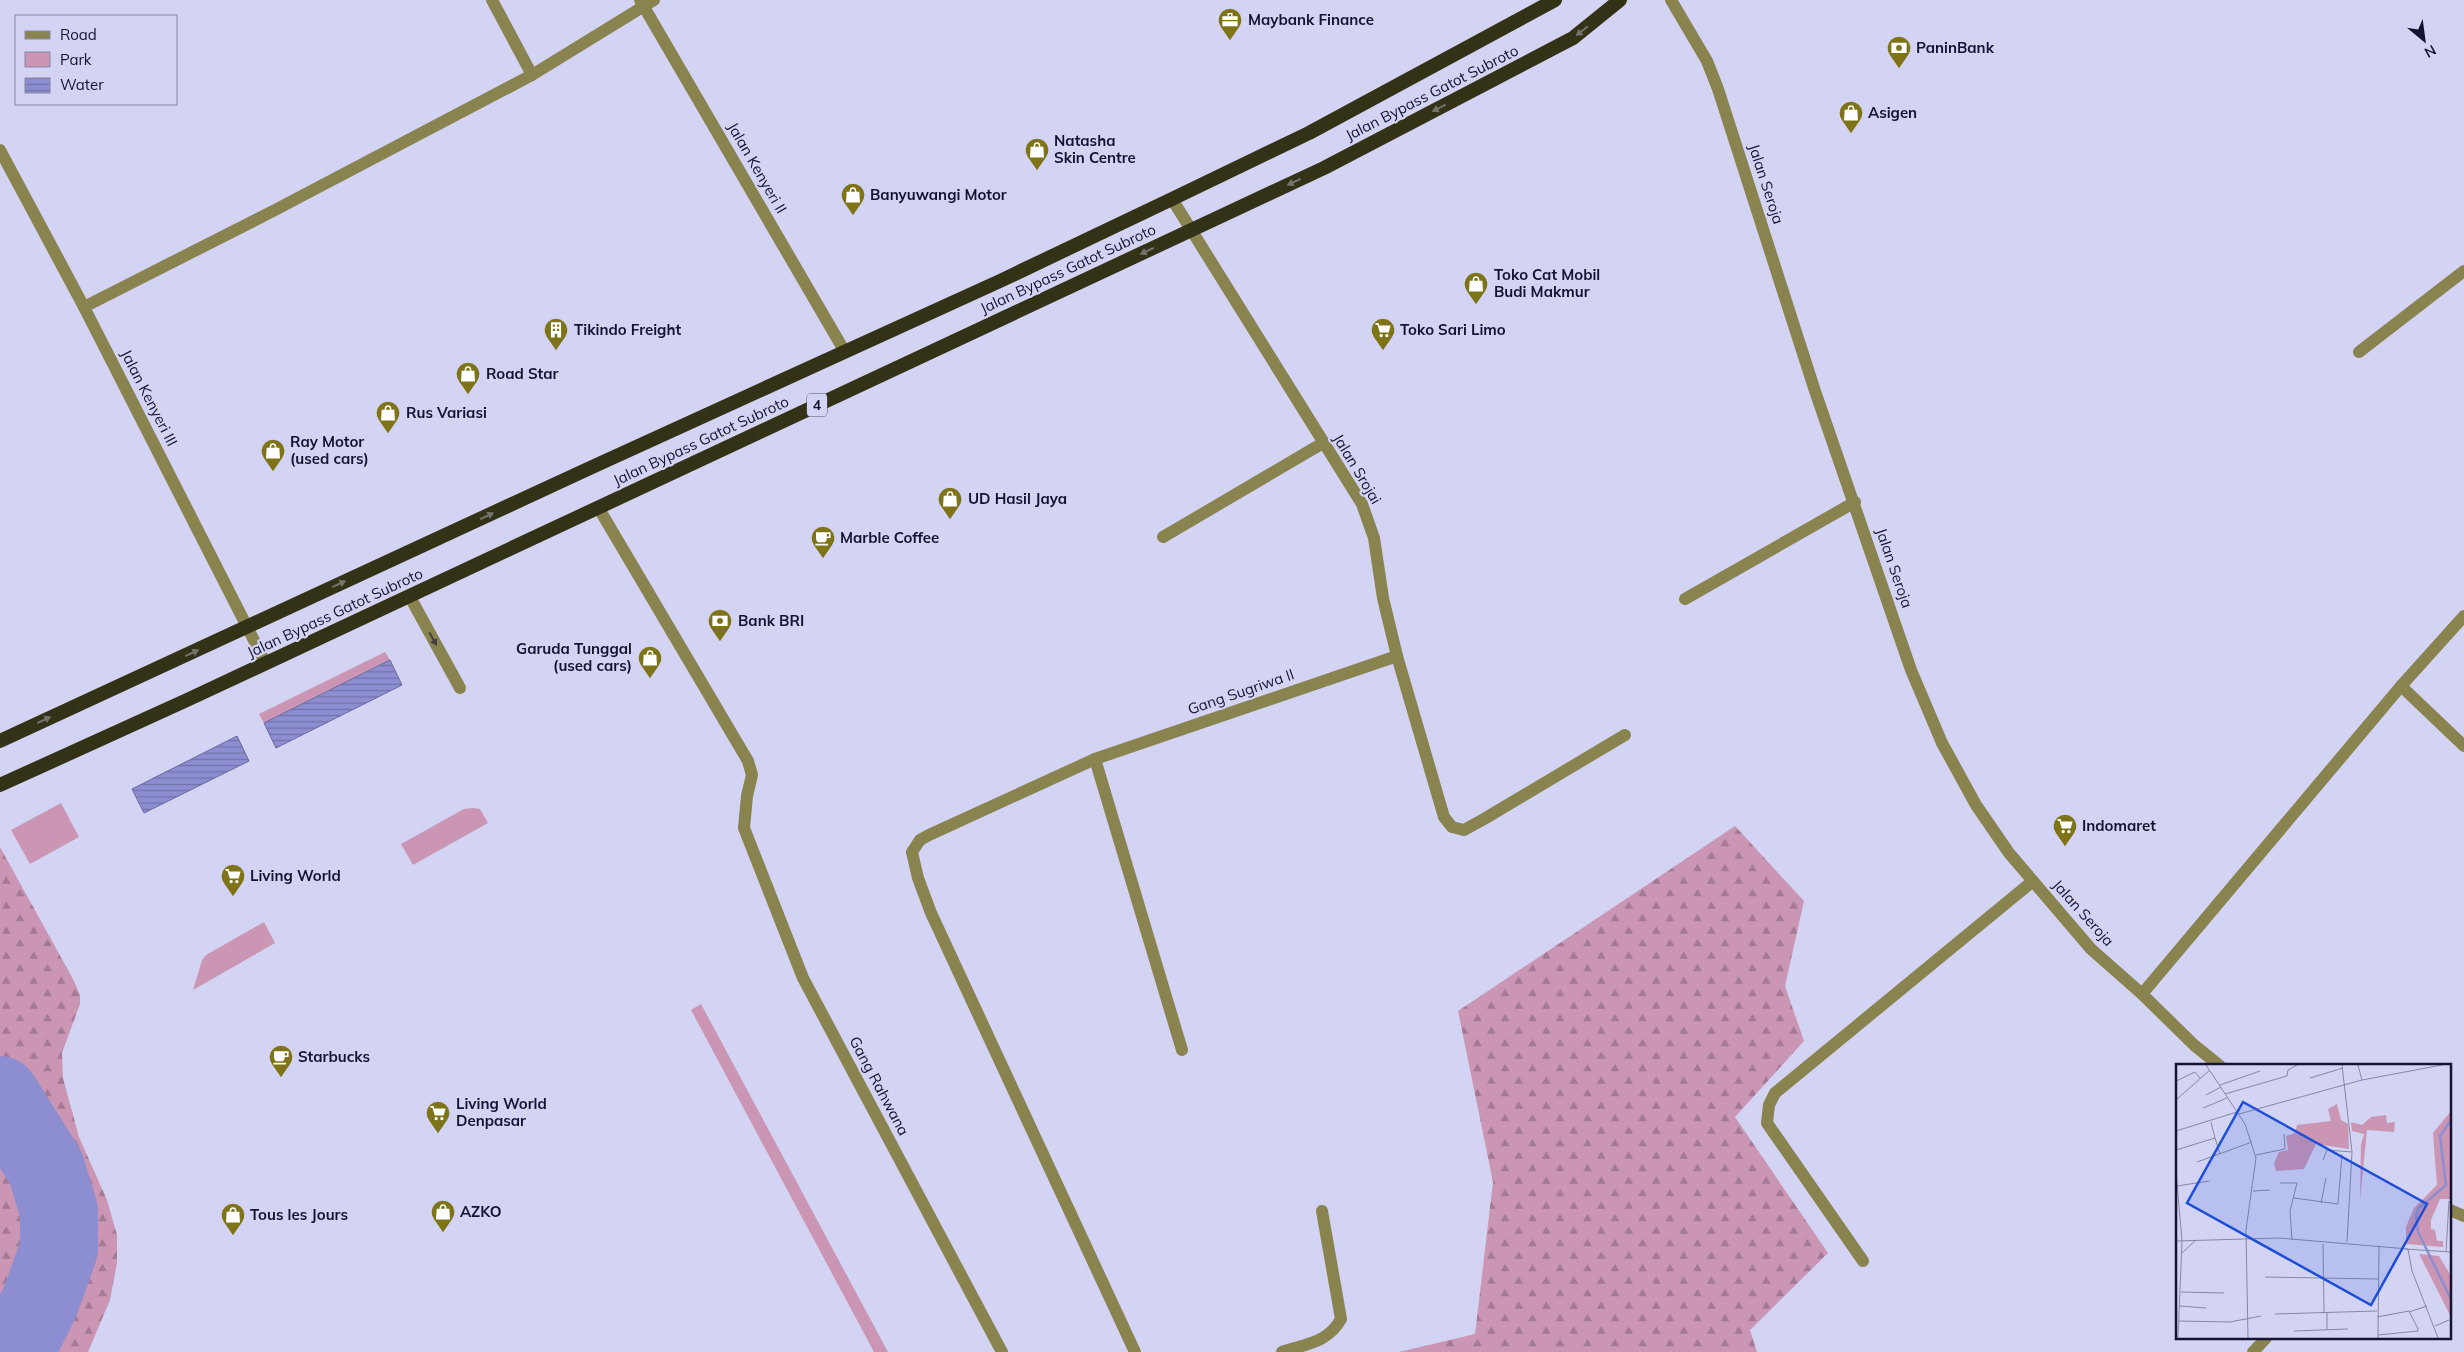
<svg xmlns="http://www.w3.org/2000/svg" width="2464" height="1352" viewBox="0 0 2464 1352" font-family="Mulish,sans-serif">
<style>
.green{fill:#ca96b4}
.forest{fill:url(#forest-firs)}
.water{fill:url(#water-rules);stroke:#6968a0}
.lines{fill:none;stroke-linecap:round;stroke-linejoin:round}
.river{stroke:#8d8dd1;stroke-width:78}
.service{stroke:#898350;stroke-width:12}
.minor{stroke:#898350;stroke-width:12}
.tertiary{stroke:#898350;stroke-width:12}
.trunk{stroke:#343216;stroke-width:14}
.oneway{fill:#74736e}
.oneway2{fill:#43403c}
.labels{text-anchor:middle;stroke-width:4.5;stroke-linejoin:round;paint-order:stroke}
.shield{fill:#d3d4f3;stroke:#4e4d6a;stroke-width:1}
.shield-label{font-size:14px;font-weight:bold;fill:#15132f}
.poi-label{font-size:15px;font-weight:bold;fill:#15132f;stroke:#d3d4f3;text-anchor:start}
.street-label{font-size:15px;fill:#15132f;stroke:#d3d4f3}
.inset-river{fill:none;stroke:#8d8dd1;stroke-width:2.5}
.inset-road{fill:none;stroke:#8787a5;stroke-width:1}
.view{fill:#1d4ed8;fill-opacity:0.15;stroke:#1d4ed8;stroke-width:2.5}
.inset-edge{fill:none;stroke:#15132f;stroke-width:2.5}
</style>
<defs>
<pattern id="forest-firs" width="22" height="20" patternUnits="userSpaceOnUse" patternTransform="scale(1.25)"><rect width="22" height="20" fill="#ca96b4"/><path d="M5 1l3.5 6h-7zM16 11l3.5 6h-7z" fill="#a37993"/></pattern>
<pattern id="water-rules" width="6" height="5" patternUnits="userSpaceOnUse" patternTransform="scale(1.25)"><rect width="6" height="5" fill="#8d8dd1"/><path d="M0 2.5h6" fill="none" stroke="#7272aa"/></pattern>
</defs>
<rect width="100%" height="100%" fill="#d3d4f3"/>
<g class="green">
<path d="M385,652L390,660L264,723L259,714Z"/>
<path d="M61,803L79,837L30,864L11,830Z"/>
<path d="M473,808L480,809L488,823L413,865L401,844L464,809Z"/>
<path d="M264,922L275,943L193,990L202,960L206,955Z"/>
<path d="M701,1004L888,1352H874L691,1010Z"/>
</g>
<g class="forest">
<path d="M1735,826L1804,901L1785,986L1804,1041L1735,1117L1828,1253L1750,1330L1757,1352H1399L1475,1334L1493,1182L1458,1011Z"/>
<path d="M0,847L73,979L80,995V1004L62,1053L63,1078L79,1137L107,1200L117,1235V1263L110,1300L88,1352H0Z"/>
</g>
<g class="water">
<path d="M390,660L402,685L276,748L264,723Z"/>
<path d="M237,736L249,761L144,813L132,789Z"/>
</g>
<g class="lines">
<path class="river" d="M0,1095L46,1168L59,1211V1249L40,1302L15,1352"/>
<g class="service">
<path d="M492,0L532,75"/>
<path d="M410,597L460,688"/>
</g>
<g class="minor">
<path d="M640,0L845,352"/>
<path d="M0,150L84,307L265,662"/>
<path d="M1172,199L1362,504L1374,538L1383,598L1397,656L1444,817L1452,827L1464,830L1484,819L1625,735"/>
<path d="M84,307L275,210L532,75L654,0"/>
<path d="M2359,352L2464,271"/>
<path d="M598,507L748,761L752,775L747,796L744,828L803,978L1002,1352"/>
<path d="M1163,537L1323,443"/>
<path d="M1685,599L1855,502"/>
<path d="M2401,686L2464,746"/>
<path d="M1095,759L1182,1050"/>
<path d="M2142,994L2401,686L2464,616"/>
<path d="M1863,1261L1767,1123L1769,1105L1775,1093L2033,881"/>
<path d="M1135,1352L931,913L918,878L912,852L920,840L929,835L1095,759L1397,656"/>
<path d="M1282,1352C1305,1344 1328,1343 1341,1319L1322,1211"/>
<path d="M2253,1352L2266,1338"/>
</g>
<g class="tertiary">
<path d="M1671,0L1707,61L1718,89L1815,391L1911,670L1942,743L1976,805L2009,853L2091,949L2142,994L2194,1045L2220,1066"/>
<path d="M2450,1210L2464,1216"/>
</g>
<g class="trunk">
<path d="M0,741L590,468L1000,281L1172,199L1309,133L1555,0"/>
<path d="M0,785L187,700L1324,168L1573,38L1620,0"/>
</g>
</g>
<defs><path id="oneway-solid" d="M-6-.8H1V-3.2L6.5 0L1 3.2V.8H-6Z" transform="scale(1.25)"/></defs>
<g class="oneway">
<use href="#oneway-solid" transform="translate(1582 31) rotate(141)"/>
<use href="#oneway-solid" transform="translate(1439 108) rotate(153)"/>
<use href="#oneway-solid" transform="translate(1294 182) rotate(155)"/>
<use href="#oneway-solid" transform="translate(1147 251) rotate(155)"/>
<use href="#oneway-solid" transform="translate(487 516) rotate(-25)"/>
<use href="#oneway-solid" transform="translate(339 584) rotate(-25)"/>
<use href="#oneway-solid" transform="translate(192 653) rotate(-25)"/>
<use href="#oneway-solid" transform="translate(44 720) rotate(-25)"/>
</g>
<use class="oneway2" href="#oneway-solid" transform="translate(433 639) rotate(61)"/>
<defs>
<symbol id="office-pin" viewBox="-11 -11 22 30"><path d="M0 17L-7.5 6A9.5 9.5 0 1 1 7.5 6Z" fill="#7e7417" stroke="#d3d4f3"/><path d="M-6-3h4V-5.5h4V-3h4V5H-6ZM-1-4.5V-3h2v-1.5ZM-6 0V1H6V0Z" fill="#fff"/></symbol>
<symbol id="bank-pin" viewBox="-11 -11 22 30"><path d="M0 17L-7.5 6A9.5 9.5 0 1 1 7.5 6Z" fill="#7e7417" stroke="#d3d4f3"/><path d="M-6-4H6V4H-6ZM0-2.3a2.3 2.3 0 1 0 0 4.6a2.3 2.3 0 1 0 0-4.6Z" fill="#fff"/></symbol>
<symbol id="shop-pin" viewBox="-11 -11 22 30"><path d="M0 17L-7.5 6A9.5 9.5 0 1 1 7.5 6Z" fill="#7e7417" stroke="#d3d4f3"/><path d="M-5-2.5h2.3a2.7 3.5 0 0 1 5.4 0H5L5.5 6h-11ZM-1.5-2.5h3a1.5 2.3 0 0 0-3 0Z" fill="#fff"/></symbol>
<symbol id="building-pin" viewBox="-11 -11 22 30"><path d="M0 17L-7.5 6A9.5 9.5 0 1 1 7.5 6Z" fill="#7e7417" stroke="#d3d4f3"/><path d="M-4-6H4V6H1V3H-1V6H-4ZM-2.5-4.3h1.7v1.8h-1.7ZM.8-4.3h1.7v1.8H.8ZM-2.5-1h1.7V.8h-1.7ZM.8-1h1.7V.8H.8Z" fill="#fff"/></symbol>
<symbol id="supermarket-pin" viewBox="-11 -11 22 30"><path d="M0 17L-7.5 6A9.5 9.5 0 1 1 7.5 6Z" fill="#7e7417" stroke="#d3d4f3"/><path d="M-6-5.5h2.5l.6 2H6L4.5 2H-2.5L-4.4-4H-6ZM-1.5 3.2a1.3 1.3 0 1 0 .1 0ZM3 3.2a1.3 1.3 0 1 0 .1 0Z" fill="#fff"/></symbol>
<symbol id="cafe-pin" viewBox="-11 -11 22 30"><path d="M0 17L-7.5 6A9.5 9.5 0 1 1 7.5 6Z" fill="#7e7417" stroke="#d3d4f3"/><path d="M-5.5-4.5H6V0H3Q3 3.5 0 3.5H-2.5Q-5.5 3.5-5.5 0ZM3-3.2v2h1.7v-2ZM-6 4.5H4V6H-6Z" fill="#fff"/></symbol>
</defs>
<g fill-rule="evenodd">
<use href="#office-pin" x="1216" y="6" width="28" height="38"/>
<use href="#bank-pin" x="1885" y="34" width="28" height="38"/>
<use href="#shop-pin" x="1837" y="99" width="28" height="38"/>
<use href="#shop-pin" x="1023" y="136" width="28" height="38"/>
<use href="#shop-pin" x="839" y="181" width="28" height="38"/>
<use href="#shop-pin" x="1462" y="270" width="28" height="38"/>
<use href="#building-pin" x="542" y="316" width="28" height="38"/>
<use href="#supermarket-pin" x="1369" y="316" width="28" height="38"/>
<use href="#shop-pin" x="454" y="360" width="28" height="38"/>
<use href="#shop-pin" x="374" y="399" width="28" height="38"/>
<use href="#shop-pin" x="259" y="437" width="28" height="38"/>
<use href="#shop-pin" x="936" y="485" width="28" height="38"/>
<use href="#cafe-pin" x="809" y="524" width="28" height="38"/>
<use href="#bank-pin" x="706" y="607" width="28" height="38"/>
<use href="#shop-pin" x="636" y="644" width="28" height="38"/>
<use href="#supermarket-pin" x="2051" y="812" width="28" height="38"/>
<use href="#supermarket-pin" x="219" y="862" width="28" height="38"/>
<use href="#cafe-pin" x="267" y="1043" width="28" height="38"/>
<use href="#supermarket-pin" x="424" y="1099" width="28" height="38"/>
<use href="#shop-pin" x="429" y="1198" width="28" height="38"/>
<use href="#shop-pin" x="219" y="1201" width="28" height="38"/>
</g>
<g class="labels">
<rect class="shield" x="807" y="393.5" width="20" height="23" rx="4"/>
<g class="shield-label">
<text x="817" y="410">4</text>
</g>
<g class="poi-label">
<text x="1248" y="25">Maybank Finance</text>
<text x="1916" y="53">PaninBank</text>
<text x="1868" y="118">Asigen</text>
<text x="1054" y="146">Natasha<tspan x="1054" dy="17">Skin Centre</tspan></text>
<text x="870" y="200">Banyuwangi Motor</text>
<text x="1494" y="280">Toko Cat Mobil<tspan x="1494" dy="17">Budi Makmur</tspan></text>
<text x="574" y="335">Tikindo Freight</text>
<text x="1400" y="335">Toko Sari Limo</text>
<text x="486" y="379">Road Star</text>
<text x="406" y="418">Rus Variasi</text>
<text x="290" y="447">Ray Motor<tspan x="290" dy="17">(used cars)</tspan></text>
<text x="968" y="504">UD Hasil Jaya</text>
<text x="840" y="543">Marble Coffee</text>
<text x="738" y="626">Bank BRI</text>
<text x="632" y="654" text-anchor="end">Garuda Tunggal<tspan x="632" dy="17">(used cars)</tspan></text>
<text x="2082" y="831">Indomaret</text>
<text x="250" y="881">Living World</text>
<text x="298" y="1062">Starbucks</text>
<text x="456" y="1109">Living World<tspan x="456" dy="17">Denpasar</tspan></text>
<text x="460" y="1217">AZKO</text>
<text x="250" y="1220">Tous les Jours</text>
</g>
<g class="street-label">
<text transform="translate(1432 93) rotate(-27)" y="5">Jalan Bypass Gatot Subroto</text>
<text transform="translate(757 168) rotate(60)" y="5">Jalan Kenyeri II</text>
<text transform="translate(1766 184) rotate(72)" y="5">Jalan Seroja</text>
<text transform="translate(1068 269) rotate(-25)" y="5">Jalan Bypass Gatot Subroto</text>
<text transform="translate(149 398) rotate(63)" y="5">Jalan Kenyeri III</text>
<text transform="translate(701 441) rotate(-25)" y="5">Jalan Bypass Gatot Subroto</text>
<text transform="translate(1357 469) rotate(59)" y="5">Jalan Srojai</text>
<text transform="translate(1894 568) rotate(71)" y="5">Jalan Seroja</text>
<text transform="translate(335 613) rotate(-25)" y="5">Jalan Bypass Gatot Subroto</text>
<text transform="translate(1241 692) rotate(-19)" y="5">Gang Sugriwa II</text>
<text transform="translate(2083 913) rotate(48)" y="5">Jalan Seroja</text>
<text transform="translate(879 1086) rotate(62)" y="5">Gang Rahwana</text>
</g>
</g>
<g transform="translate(2176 1064)">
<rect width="275" height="275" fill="#d3d4f3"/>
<path d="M210,51L211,59L219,58L218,68L191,66L184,137L185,80L188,70L176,67L175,58L186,61L195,53Z" fill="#ca96b4"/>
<path d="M161,40L165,56L172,60L173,85L140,80L128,105L100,107L98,99L103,88L112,86L110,72L119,69L121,61L155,57L152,45ZM275,47L274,135H264L255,156V165L259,166L261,177H267V183L230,180V163L238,144L261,121L257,69ZM243,190L263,192L275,212V253Z" fill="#ca96b4"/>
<path class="inset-river" d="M275,56L264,72L270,121L242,145L240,152L242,168L275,235"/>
<path class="inset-road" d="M30,1L69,60L80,94L70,166L72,274M182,1L186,16M134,14L167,4M0,17L19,8L24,14M44,21L84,7M49,30L111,12L112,6L121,1M30,31L45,23M1,35L34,6M27,44L51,34M63,50L186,16L266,1M0,67L61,48M39,74L44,90M0,86L39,74L35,58M80,91L109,85L108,70M147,96L151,86L176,88L166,1M21,98L76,78M0,108L6,177L2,274M104,119H121L114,147L116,176M1,122L33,117M77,127L94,126M118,134L162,140L166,90M145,139L150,114M0,177L103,174L232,185M171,178L176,88M147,180L148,248M229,185L275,188M232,185L236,207L262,274M270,188L273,137M6,189L20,176M89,213L202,215M5,228L48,229M4,242L30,244M151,248V266M233,248L251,242M99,250L201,247M201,253L233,247L242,265V267L202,271M3,257L54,258L85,252M259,262L273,256M118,267L172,265M202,274L203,182"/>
<path class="view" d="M67,38L251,140L195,241L11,139Z"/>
<rect width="275" height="275" class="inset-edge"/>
</g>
<rect x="15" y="15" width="162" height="90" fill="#d3d4f3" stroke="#8787a5"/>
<rect x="25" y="31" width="25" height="8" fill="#898350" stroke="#8787a5"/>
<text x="60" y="40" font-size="15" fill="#15132f">Road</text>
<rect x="25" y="52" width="25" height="15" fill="#ca96b4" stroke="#8787a5"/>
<text x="60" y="65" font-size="15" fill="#15132f">Park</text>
<rect x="25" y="78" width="25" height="15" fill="url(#water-rules)" stroke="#8787a5"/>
<text x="60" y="90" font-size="15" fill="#15132f">Water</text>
<g transform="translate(2424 40) rotate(151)" stroke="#d3d4f3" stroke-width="4" paint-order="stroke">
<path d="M0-4L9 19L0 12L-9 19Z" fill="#15132f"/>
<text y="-8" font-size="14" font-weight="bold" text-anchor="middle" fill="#15132f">N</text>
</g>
</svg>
